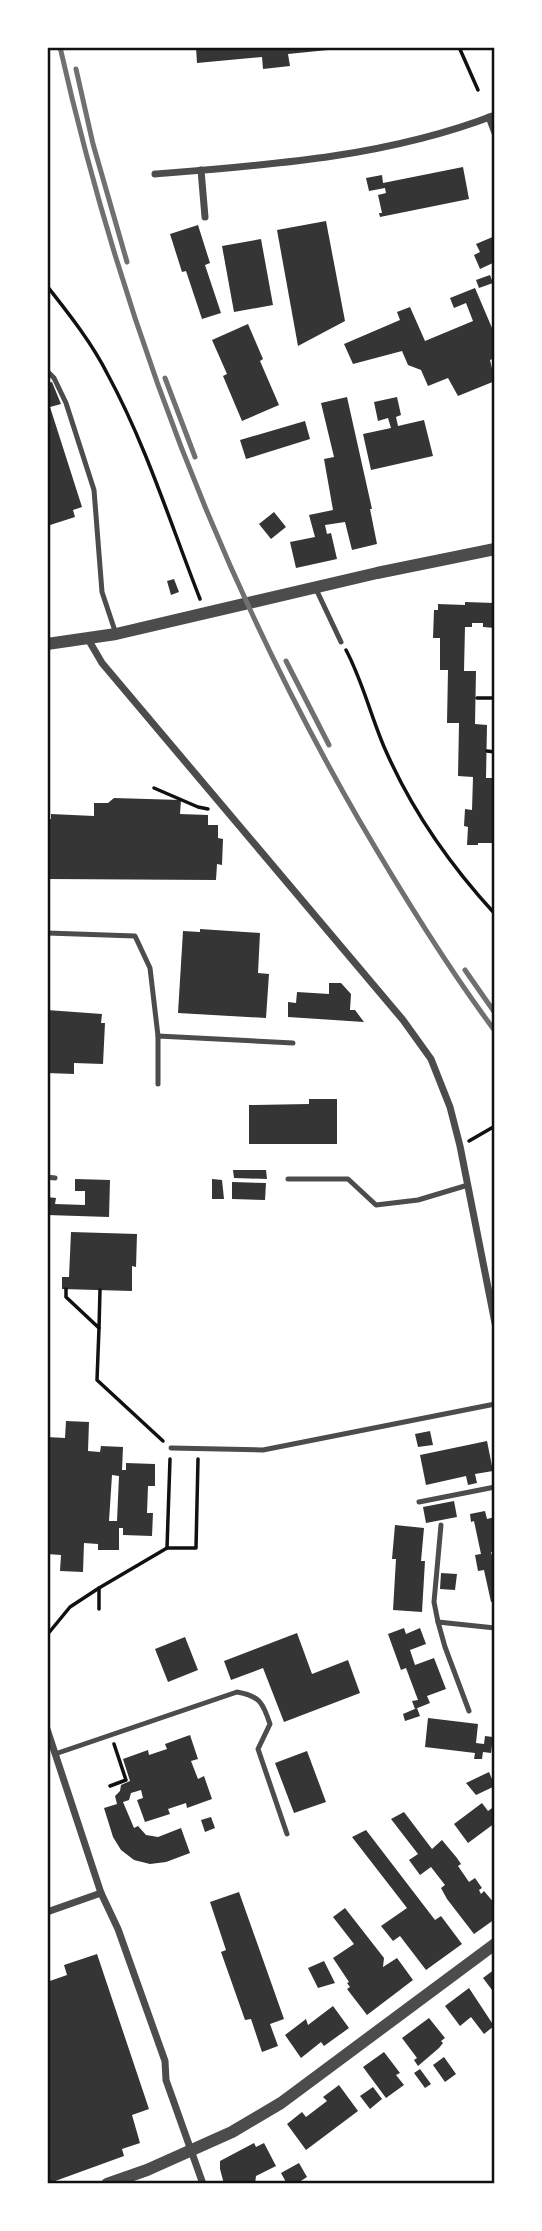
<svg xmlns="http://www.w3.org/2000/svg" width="542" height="2231" viewBox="0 0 542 2231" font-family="Arial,sans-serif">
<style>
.building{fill:#353535;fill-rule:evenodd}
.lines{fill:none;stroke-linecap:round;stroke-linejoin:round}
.path{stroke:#111;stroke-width:3.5}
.service{stroke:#4c4c4c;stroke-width:5}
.minor{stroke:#4c4c4c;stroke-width:7}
.tertiary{stroke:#4c4c4c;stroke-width:12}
.rail{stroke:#707070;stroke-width:5}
.neatline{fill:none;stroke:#111;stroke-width:2.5}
</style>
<rect width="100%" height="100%" fill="#fff"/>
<g class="building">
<path d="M196,47H338V49L288,54L290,66L263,69L262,57L197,63Z"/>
<path d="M463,167L469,199L380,217L379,213H382L378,195L386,193L385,188L369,191L366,178L382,175L383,183Z"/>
<path d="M326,221L345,321L298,346L277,230Z"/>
<path d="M198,225L210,263L205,265L221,313L202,319L186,271L182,272L170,234Z"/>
<path d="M495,236V262L480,269L474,255L480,252L476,244Z"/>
<path d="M261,239L273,305L234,312L222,246Z"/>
<path d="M490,275L493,283L479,288L476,280Z"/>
<path d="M475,288L495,335V358L490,360L495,381L458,396L448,378L428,386L421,370L408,365L402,351L353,364L344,344L400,320L397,312L410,307L425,341L473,321L466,303L454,308L450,298Z"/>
<path d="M248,324L263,359L260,361L279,405L242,421L223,376L227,374L212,340Z"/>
<path d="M52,382L61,404L50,407L82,507L73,510L75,517L47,526V383Z"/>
<path d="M347,397L372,509H370L377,544L352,550L345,522L325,525L327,534L331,533L337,559L296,568L290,542L315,537L309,515L333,510L324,459L334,457L321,403Z"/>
<path d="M397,397L401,415L396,417L398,426L424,420L433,456L371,470L363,434L391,428L388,418L378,421L374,402Z"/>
<path d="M305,421L310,439L246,459L240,440Z"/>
<path d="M274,512L286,527L271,539L259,524Z"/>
<path d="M174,579L179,592L171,595L167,581Z"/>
<path d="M465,602L495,603V628L483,627V623H472V627H465L464,671H476L475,724L487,725L486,778H495V843H478V845H467L468,827L464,826L465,809L472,810L473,777L458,776L459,723H447L448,670H440V638H433L434,610H438V604L465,605Z"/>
<path d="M114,798L181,800L180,814L208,815V825H218V838L223,839L222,865L217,864L216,880L47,879V819H51V814L94,816V803H108Z"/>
<path d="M200,929L260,933L258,973L269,974L266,1018L178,1013L183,931L200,932Z"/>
<path d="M329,983H341L351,994L350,1010H355L364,1022L288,1017V1002L296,1003L297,992L329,994Z"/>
<path d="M47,1010L102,1014L101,1023H105L103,1064L74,1063V1074L47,1073Z"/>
<path d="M309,1099H337V1144H249V1105L309,1104Z"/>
<path d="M233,1170H266L267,1179L234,1178Z"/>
<path d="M75,1179L110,1180L109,1217L47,1215V1197L56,1198L55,1204L85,1205V1191H75Z"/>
<path d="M212,1179L222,1180L224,1199H212Z"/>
<path d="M232,1182L266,1183L265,1200L232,1199Z"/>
<path d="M71,1232L137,1234L136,1267L132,1266V1291L62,1289V1277H69Z"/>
<path d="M66,1421L89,1422L88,1451L100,1452L101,1446L123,1447L122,1470H126V1463L155,1464V1486H148L147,1513H153L152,1536L123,1535V1528H119V1550H98V1544L84,1543L83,1572L60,1571L61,1555L47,1554V1437L65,1438ZM112,1475L119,1476L117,1521H109Z"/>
<path d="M430,1431L433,1445L418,1447L415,1434Z"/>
<path d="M487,1441L493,1471L475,1474L477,1483L468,1485L466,1476L426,1485L420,1455Z"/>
<path d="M454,1501L457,1517L426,1523L423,1507Z"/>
<path d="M485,1511L487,1519L495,1517V1551L491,1552L495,1567V1601L491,1602L484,1570L478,1571L475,1555L481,1554L474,1521L471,1522L470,1514Z"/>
<path d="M395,1525L424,1528L421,1561H425L422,1612L393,1610L396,1559H392Z"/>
<path d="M441,1573L457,1574L455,1590L440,1589Z"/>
<path d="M404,1628L406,1634L420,1628L426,1644L410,1650L415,1665L434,1658L446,1689L427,1696L430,1703L415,1709L412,1701L418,1700L406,1668L401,1670L388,1634Z"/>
<path d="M297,1633L312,1674L348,1660L360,1693L284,1722L263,1668L231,1680L224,1661Z"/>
<path d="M185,1637L198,1670L168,1682L155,1649Z"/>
<path d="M417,1708L420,1716L405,1721L403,1714Z"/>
<path d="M428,1718L478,1724L476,1743L484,1744L485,1736L493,1737L491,1753L483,1752L482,1759H474L475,1753L425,1747Z"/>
<path d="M190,1735L198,1759L191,1761L198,1779L204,1776L212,1799L187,1808L186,1803L168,1809L170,1814L145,1822L137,1800L143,1798L141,1790L131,1793L129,1800L123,1802L134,1828L138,1826L146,1835L158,1837L181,1828L190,1853L166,1862L150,1864L134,1860L121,1850L113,1837L104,1808L117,1804L115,1796L120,1791L121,1785L130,1781L123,1759L148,1750L149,1755L167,1749L165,1744Z"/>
<path d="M307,1751L326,1802L294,1813L275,1763Z"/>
<path d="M489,1772L495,1786L476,1795L466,1783Z"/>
<path d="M482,1803L488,1811L495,1806V1823L468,1843L454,1824Z"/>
<path d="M404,1812L432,1849L442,1840L457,1858L461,1864L458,1866L469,1882L475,1878L482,1888L479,1890L481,1894L484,1891L495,1904V1919L474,1934L447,1899L441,1888L445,1885L431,1867L420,1875L409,1860L418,1854L391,1819Z"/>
<path d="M211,1817L215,1828L205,1832L201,1820Z"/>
<path d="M366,1830L435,1920L441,1916L462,1944L426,1970L400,1936L393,1941L381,1926L407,1908L352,1837Z"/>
<path d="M239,1892L284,2019L270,2024L278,2046L262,2052L251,2019L245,2020L221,1952L226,1950L210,1902Z"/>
<path d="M345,1908L384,1958L383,1967L397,1958L413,1980L367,2015L347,1989L350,1987L347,1983L349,1982L333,1958L354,1944L333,1917Z"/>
<path d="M97,1954L149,2109L132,2115L140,2143L122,2149L124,2156L47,2184V2148L49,2147L47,2142V1982L67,1975L64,1965Z"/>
<path d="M324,1961L335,1983L318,1988L308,1968Z"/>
<path d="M495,1969V1994L483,1978Z"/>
<path d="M469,1988L494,2026L484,2034L471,2017L460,2026L445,2006Z"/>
<path d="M333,2006L349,2028L324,2046L321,2042L301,2058L285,2035L306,2019L308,2025Z"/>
<path d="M429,2018L445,2038L441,2041L443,2043L439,2048L418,2066L414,2060L417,2058L402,2038Z"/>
<path d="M384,2052L400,2073L396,2075L404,2085L386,2098L363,2067Z"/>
<path d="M444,2057L456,2074L445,2082L433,2065Z"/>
<path d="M420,2069L431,2084L425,2088L414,2073Z"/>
<path d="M339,2085L358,2111L306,2150L287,2124L302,2112L306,2117L327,2101L323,2097Z"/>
<path d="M373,2087L382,2099L370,2109L360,2096Z"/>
<path d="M254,2143L256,2147L264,2143L276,2166L256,2176L255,2184H224L220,2169V2161Z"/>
<path d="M299,2163L307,2177L296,2184H287L281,2173Z"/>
</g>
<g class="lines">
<g class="path">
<path d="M459,47L478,90"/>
<path d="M47,286C69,314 92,343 108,375C146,445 171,525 200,599"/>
<path d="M346,650C363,682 371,717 385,749C412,811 449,864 495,914"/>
<path d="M477,698H495"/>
<path d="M487,751L495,752"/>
<path d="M154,788L198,807L208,809"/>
<path d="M469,1141L495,1126"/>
<path d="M66,1289V1297L99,1328L100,1290"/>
<path d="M99,1328L97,1380L163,1441"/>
<path d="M167,1548L170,1459"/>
<path d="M99,1588V1609"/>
<path d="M47,1635L70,1607L99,1588L167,1548H196L198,1459"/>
<path d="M110,1786L126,1780L114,1744"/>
</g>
<g class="service">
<path d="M47,371L54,378L66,403L94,490L102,592L116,634"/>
<path d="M316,589L341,642"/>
<path d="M47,933L135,936L150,968L158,1036"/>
<path d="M158,1084V1036L293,1043"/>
<path d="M47,1177L55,1178"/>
<path d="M288,1179H348L376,1205L418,1200L468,1185"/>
<path d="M171,1448L263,1450L495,1404"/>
<path d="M419,1502L495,1487"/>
<path d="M438,1622L434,1602L441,1525"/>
<path d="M469,1711L445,1647L438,1622L495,1628"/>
<path d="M55,1754L237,1692C260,1696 263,1703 270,1724L258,1749L287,1834"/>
</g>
<g class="minor">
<path d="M489,117L495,133"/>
<path d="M201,170L205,217"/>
<path d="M155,174C270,165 387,157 495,115"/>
<path d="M88,639L102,663L403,1020L431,1059L450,1107L460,1146L495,1323"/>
<path d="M47,1729L101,1893L118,1929L165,2061L166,2080L203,2184"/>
<path d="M47,1912L101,1893"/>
</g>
<g class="tertiary">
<path d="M47,644L116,634L377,573L495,549"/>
<path d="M107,2184L147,2170L232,2132L281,2103L495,1944"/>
</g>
<g class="rail">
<path d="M60,47C122,321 219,577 359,820C401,892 445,964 495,1031"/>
<path d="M76,69L93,144L127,262"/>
<path d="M165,378L195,457"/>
<path d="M286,661L329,745"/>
<path d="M465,970L495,1013"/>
</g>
</g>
<rect width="542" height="2231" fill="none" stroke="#ffffff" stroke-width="98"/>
<rect x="49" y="49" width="444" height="2133" class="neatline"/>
</svg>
